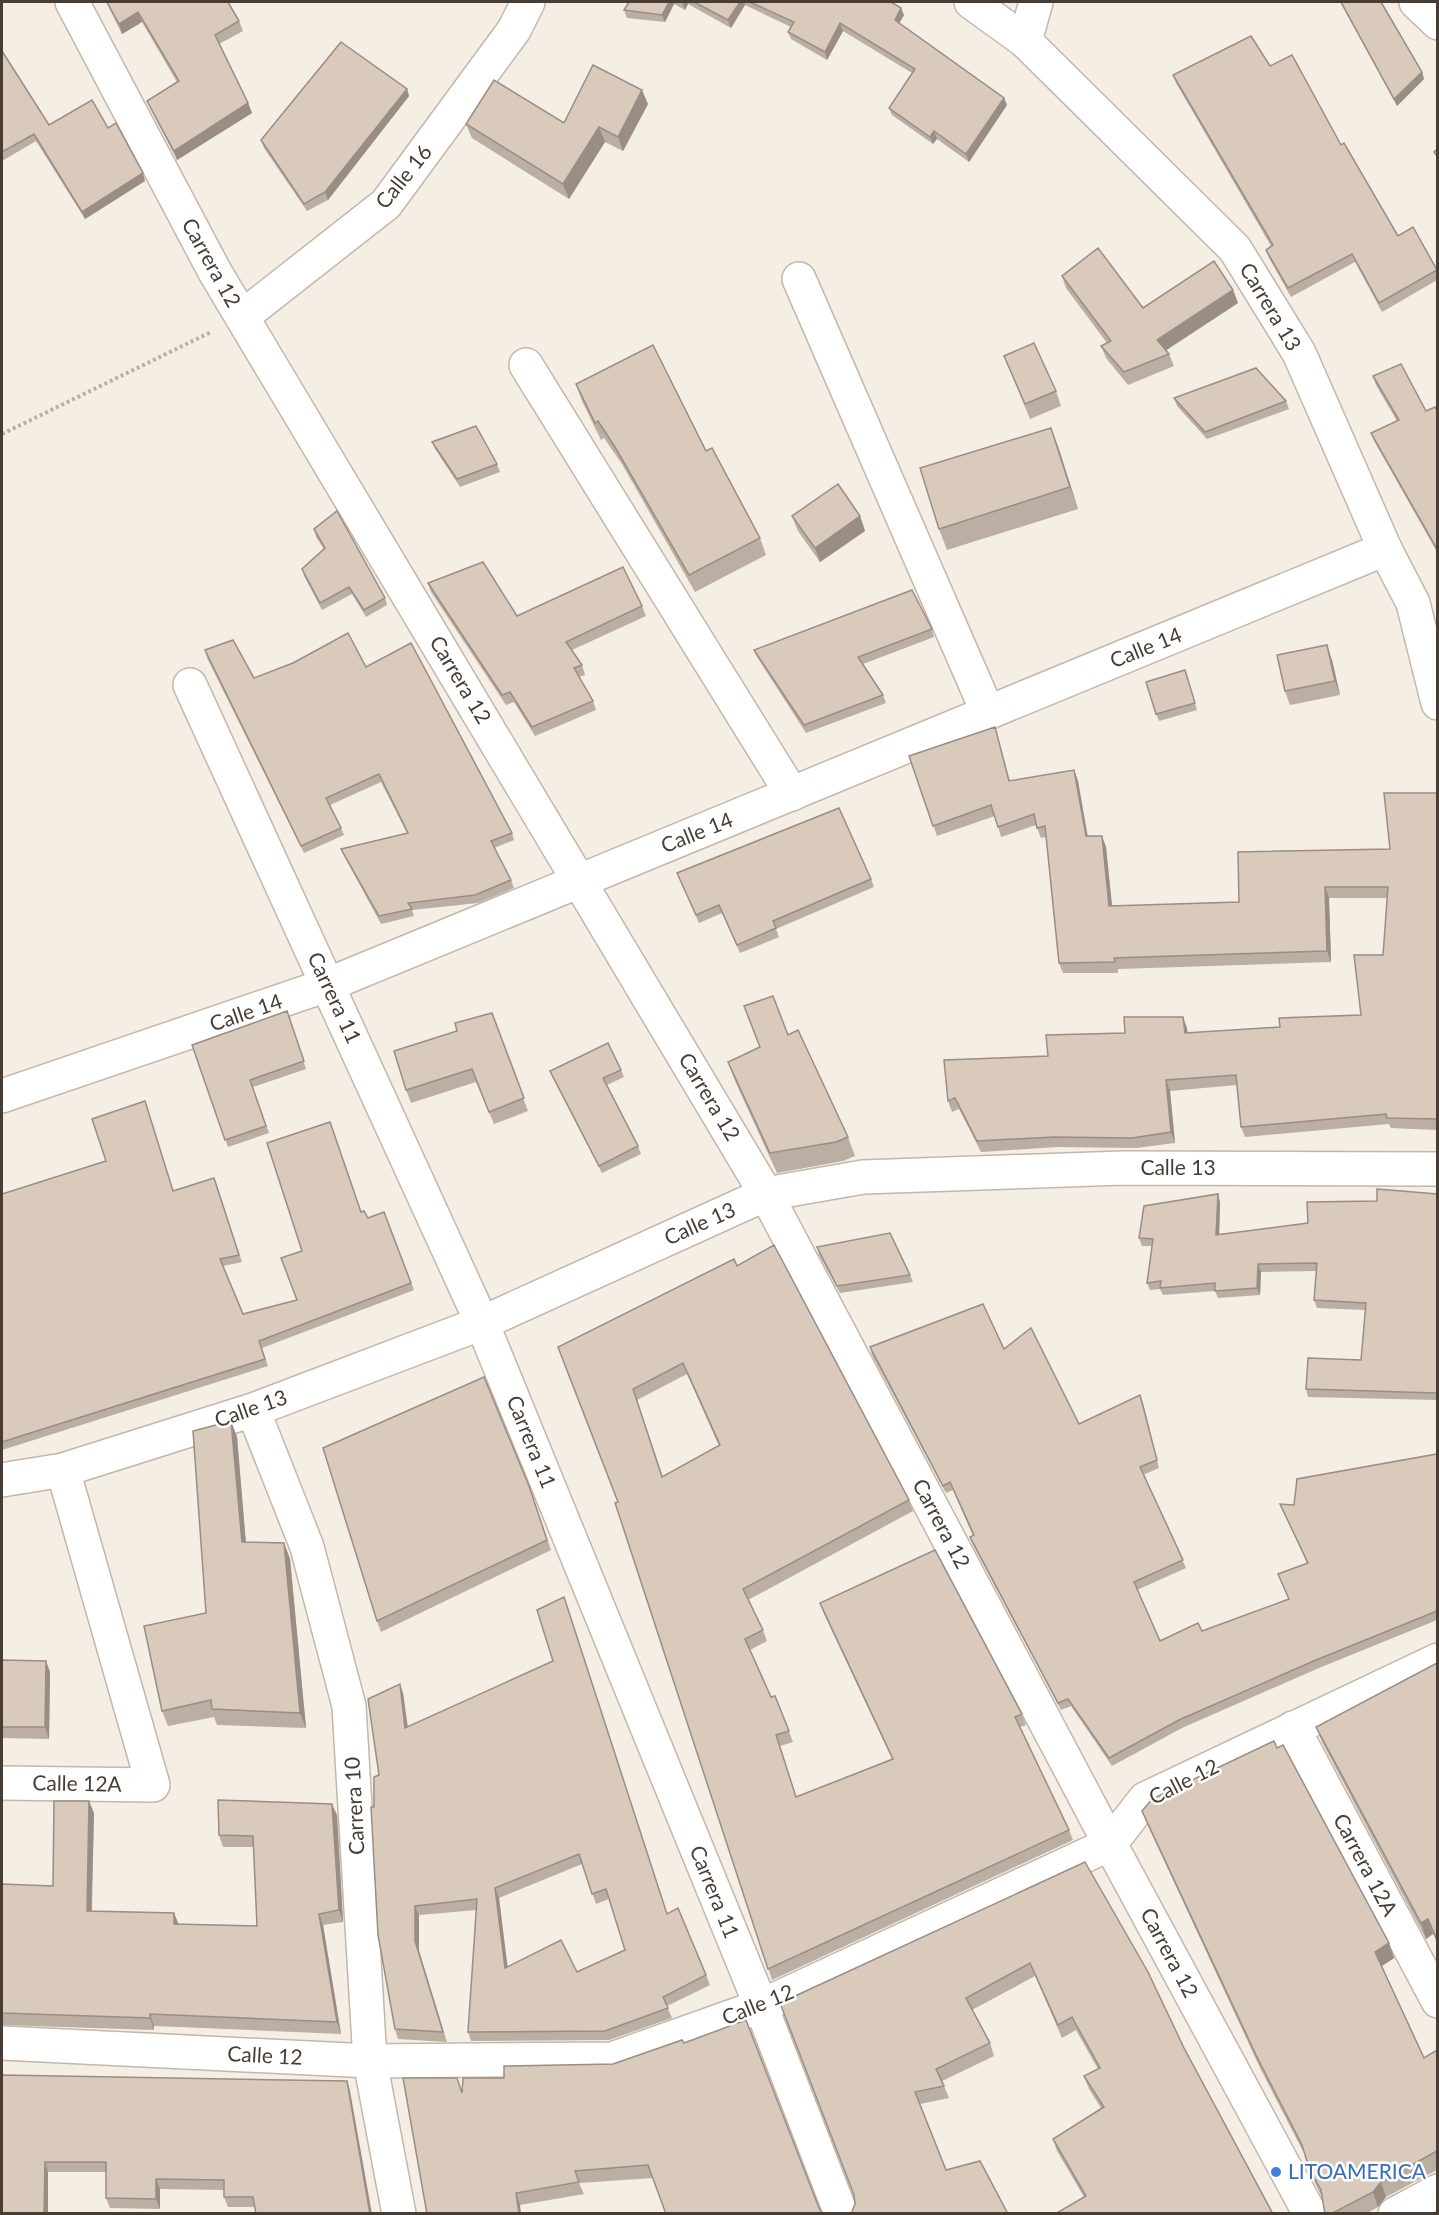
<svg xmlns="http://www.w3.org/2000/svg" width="1439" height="2215" viewBox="0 0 1439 2215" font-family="Lato,sans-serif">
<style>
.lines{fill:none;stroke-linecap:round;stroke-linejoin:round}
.minor-casing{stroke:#c4b7a9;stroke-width:36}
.path{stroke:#c4ae96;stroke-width:4;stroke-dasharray:3 3;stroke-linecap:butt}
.minor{stroke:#fff;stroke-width:33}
.wall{fill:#bbaea2;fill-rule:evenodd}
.shaded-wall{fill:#998d84}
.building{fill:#dacabc;stroke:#998d84;stroke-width:1.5;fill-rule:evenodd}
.shop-dot{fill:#3f7fe0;stroke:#fff;stroke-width:2}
.labels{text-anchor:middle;stroke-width:5;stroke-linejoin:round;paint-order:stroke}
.street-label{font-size:21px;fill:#483d34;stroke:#fff}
.shop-label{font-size:21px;fill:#366cbe;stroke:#fff;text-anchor:start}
</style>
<rect width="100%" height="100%" fill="#f4eee5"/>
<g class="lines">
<defs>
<g id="minor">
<path d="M72,2L215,272L766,1194L1110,1844L1310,2214"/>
<path d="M971,2L1025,41L1235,249L1299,353L1385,549L1413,603L1438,703"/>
<path d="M1416,2L1438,23"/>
<path d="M1025,41L1036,2"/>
<path d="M799,279L988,713"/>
<path d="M242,317L386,204L514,30L528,2"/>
<path d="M526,365L792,794"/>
<path d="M190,685L482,1323L761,2006L841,2214"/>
<path d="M2,1096L327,985L1385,549"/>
<path d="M253,1410L307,1547L349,1706L370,2061L399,2214"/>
<path d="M2,1480L63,1470L253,1410L482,1323L766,1194L863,1177L1123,1168L1438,1169"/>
<path d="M1293,1728L1438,2001"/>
<path d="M2,1783L153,1785L63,1470"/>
<path d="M2,2043L370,2061L612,2059L761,2006L1110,1844L1145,1799L1438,1660"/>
<path d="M1395,2214L1438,2191"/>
</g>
</defs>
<use href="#minor" class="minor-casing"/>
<path class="path" d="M2,434L211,332"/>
<use href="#minor" class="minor"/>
</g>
<g class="wall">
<path d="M106,2H228L239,21L243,31L219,44L248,103L252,113L177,160L151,110L147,101L177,82L142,22L122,34Z"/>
<path d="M629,2H891L904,15L899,23L1004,98L1007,105L969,162L937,139L933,144L892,115L889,108L912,73L843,31L827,60L791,39L788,32L791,27L745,5L731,28L688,4L685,10L674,4L665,22L627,18L624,10Z"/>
<path d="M1340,2H1381L1422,72L1424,79L1397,106Z"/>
<path d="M2,51L49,125L108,128L145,181L85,219L36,141L2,161Z"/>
<path d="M1270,66L1341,145L1398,236L1437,270V280L1382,312L1355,262L1291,297L1269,258L1266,250L1271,246L1176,83L1173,75Z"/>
<path d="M407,89L409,96L328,200L307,211L264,148L261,140Z"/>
<path d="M648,104L623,151L605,142L569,199L472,138L466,124L564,123Z"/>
<path d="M1062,276L1143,308L1233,290L1238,303L1166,350L1169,354L1174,366L1128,385L1106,358L1101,346L1107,343L1066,288Z"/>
<path d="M1004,356L1056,391L1061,406L1030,419Z"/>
<path d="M1373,376L1426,411H1437V552L1374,441L1371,433L1397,421L1376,385Z"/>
<path d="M576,384L706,451L760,538L766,555L695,592L622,464L604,438L601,440L582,401Z"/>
<path d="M1174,398L1286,401L1289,409L1207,439L1177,406Z"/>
<path d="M1051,428L1078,509L947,550L939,529Z"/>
<path d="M432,442L497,464L500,472L460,487L435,449Z"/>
<path d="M792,516H860L865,531L820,562L798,531Z"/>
<path d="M314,529L385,598L387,605L366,617L352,594L322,610L304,576L302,569L324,549L316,537Z"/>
<path d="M428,583L517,616L642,606L646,616L572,650L582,665L585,675L579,677L593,701L596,710L535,736L514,702L506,705L431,592Z"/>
<path d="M932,629L934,637L863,664L883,695L886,703L806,733L757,657L754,650Z"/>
<path d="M205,650L254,678L366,667L512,833L514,840L494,848L511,880L514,888L478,903L412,910L414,916L381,924L344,856L341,849L407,833L381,782L330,805L341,828L344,835L304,853L207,658Z"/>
<path d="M1332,660L1340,695L1290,705L1285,691Z"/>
<path d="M1185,670L1197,710L1159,721L1156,714Z"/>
<path d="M995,727L998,738L1010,781L1074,770L1078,781L1088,836L1106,847L1112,906L1239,902L1390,849L1437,793V1130L1391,1128L1389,1124L1245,1137L1241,1127L1237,1085L1170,1091L1175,1143L1136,1148L1057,1147L981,1152L959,1109L952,1112L948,1101L1048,1056L1125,1033L1187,1028V1033L1280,1027L1361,1015L1383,955L1387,898H1329L1331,962L1118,969V973H1063L1059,963L1046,837L1041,838L1036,825L1001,837L995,816L937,836L909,756Z"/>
<path d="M677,873L871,879L874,887L776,929L779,937L740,953L722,913L699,923Z"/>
<path d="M744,1006L788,1035L848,1137L855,1156L843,1161L777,1173L735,1081L728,1062L760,1047Z"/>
<path d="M287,1011L306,1069L253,1087L269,1133L228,1147L192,1045Z"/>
<path d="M492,1013L528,1111L494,1124L476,1082L411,1103L406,1090L457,1031Z"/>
<path d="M621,1070L624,1077L607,1085L638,1146L641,1154L602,1173L553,1078L550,1071Z"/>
<path d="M214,1178L242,1262L223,1266L243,1314L297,1300L302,1251L361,1212L368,1218L384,1212L414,1290L262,1348L268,1366L2,1450V1194L173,1191Z"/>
<path d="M1437,1194V1400L1308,1397L1306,1389L1361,1360L1365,1310L1317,1308L1314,1300L1317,1271L1261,1272L1260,1295L1218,1298L1215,1291L1163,1295L1160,1289L1150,1290L1147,1283L1152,1246H1142L1139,1238L1220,1202L1219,1234L1308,1223L1377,1201Z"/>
<path d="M817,1247L910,1275L913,1282L840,1293L819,1255Z"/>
<path d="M737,1266L909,1500L913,1511L748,1600L763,1630L767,1641L750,1650L771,1697L775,1696L793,1742L780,1746L796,1797L892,1759L824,1614L820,1603L1022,1714L1026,1725L1020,1727L1069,1830L1073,1840L772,1980L618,1502L558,1347ZM687,1374L719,1446L663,1477L637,1400Z"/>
<path d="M870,1347L1004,1349L1079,1424L1140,1395L1159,1468L1143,1475L1186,1568L1137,1590L1160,1641L1202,1631L1289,1600L1307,1563L1280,1504L1294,1505L1437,1454V1620L1319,1668L1182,1728L1112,1766L1071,1706L1061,1710L973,1545L970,1537L973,1536L953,1490L946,1493L872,1355Z"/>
<path d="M231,1421L237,1437L246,1542L284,1543L290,1559L306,1728L217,1725L214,1717L168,1726L162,1711L206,1613Z"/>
<path d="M529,1486L551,1550L381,1632L377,1621Z"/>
<path d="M2,1660L46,1661L50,1672L49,1739L2,1738Z"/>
<path d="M1437,1663V1943L1433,1934L1426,1939L1322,1742L1316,1727Z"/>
<path d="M403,1693L408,1727L667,1914L706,1975L710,1985L667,2006L672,2018L609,2040L471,2041L468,2032L477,1910L419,1915V1951L447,2042L398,2039L395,2029L374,1807L379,1775ZM582,1864L596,1904L609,1899L625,1950L577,1972L507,1967L499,1898Z"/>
<path d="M1142,1811L1389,1943L1394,1958L1382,1966L1424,2058L1437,2050V2170L1386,2197L1378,2207L1366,2214H1325L1322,2197L1315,2183L1306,2157L1261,2070L1148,1826Z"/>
<path d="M94,1813L92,1911L174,1913L178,1924L257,1926L254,1847H223L219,1835L337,1815L343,1922L323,1925L341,2034L154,2026V2030L2,2025V1884L53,1886Z"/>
<path d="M1085,1862L1273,2214L1084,2197L1057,2151L1053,2139L1101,2108L1089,2089L1084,2076L1098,2069L1076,2030L1062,2038L1035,1976L972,2010L990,2043L994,2056L942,2081L949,2098L920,2104L855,2204L854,2196L780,2003Z"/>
<path d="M613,2064L653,2178L579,2183L584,2194L520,2205L427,2214L462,2091L504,2078Z"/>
<path d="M2,2075L347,2081L350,2091L255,2207H228L224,2197V2190L160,2189V2209L110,2208L106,2198V2172H48V2214H2Z"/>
</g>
<g class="shaded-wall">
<path d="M669,2H673L674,4L665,22L662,15Z"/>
<path d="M682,2H687L688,4L685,10Z"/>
<path d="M740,2H744L745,5L731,28L728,20Z"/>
<path d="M901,8L904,15L897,27L895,20Z"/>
<path d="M138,12L142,22L122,34L119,24Z"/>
<path d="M840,23L843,31L827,60L825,52Z"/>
<path d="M1422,72L1424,79L1397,106L1394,99Z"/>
<path d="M407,89L409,96L328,200L325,192Z"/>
<path d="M642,90L648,104L623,151L618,137Z"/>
<path d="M1004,98L1007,105L969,162L966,154Z"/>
<path d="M248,103L252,113L177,160L174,151Z"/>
<path d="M599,127L605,142L569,199L563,184Z"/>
<path d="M934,131L937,139L933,144L930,137Z"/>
<path d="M143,173L145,181L85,219L82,212Z"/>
<path d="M1233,290L1238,303L1162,353L1157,340Z"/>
<path d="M1051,428L1059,449L1078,509L1070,487Z"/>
<path d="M860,516L865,531L820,562L815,548Z"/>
<path d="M1327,645L1332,660L1340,695L1335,681Z"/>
<path d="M1074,770L1078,781L1089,847L1086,836Z"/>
<path d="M1102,836L1106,847L1113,916L1109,906Z"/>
<path d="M1325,887L1329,898L1331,962L1327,951Z"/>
<path d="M1183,1017L1187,1028L1189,1043L1185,1033Z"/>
<path d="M1166,1080L1170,1091L1175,1143L1171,1132Z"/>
<path d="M1218,1194L1220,1202L1219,1242L1216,1235Z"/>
<path d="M1258,1264L1261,1272L1260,1295L1257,1288Z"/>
<path d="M1140,1395L1143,1403L1159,1468L1157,1460Z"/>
<path d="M231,1421L237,1437L247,1558L242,1542Z"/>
<path d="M284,1543L290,1559L306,1728L300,1713Z"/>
<path d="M46,1661L50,1672L49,1739L45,1727Z"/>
<path d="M400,1684L403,1693L409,1738L405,1728Z"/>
<path d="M89,1801L94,1813L91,1923L87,1911Z"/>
<path d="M332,1804L337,1815L343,1922L339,1910Z"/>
<path d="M495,1888L499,1898L509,1978L505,1968Z"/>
<path d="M415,1906L419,1915V1951L447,2042L415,1941Z"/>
<path d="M174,1913L179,1925L174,1924Z"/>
<path d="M319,1914L323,1925L341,2034L337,2022Z"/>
<path d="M1428,1919L1433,1934L1426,1939L1421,1923Z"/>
<path d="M1389,1943L1394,1958L1380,1967L1375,1952Z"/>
<path d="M150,2014L154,2026V2030L150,2018Z"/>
<path d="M347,2081L350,2091L372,2214H370Z"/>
<path d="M45,2162L48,2172V2214H44Z"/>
<path d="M156,2179L160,2189V2209L156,2199Z"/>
<path d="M1381,2182L1386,2197L1378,2207L1373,2192Z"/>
<path d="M516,2193L520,2205L521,2214H519Z"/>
</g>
<g class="building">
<path d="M107,2H228L239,21L215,35L248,103L174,151L147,101L179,81L138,12L119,24Z"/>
<path d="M629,2H669L662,15L624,10Z"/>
<path d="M694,2H740L728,20Z"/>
<path d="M750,2H891L901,8L895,20L1004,98L966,154L934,131L930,137L889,108L915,69L840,23L825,52L788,32L794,22Z"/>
<path d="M1341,2H1381L1422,72L1394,99Z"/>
<path d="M1251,36L1270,66L1292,55L1341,145L1344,143L1398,236L1413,227L1437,270L1379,303L1352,254L1288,288L1266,250L1273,245L1173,75Z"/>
<path d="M341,42L407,89L325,192L304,204L261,140Z"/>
<path d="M2,51L49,125L92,100L108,128L116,123L143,173L82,212L34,134L2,152Z"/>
<path d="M593,65L642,90L618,137L599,127L563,184L466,124L494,80L564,123Z"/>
<path d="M1437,149V156L1434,152Z"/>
<path d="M1098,248L1143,308L1214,261L1233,290L1157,340L1169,354L1124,372L1101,346L1111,341L1062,276Z"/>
<path d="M1034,343L1056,391L1025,404L1004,356Z"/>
<path d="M653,345L706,451L712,448L760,538L689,575L615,447L598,421L595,423L576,384Z"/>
<path d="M1401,364L1426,411L1435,407L1437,411V549L1371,433L1399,420L1373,376Z"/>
<path d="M1256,368L1286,401L1205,432L1174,398Z"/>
<path d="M476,426L497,464L457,479L432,442Z"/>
<path d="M1051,428L1070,487L939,529L920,468Z"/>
<path d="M838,484L860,516L815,548L792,516Z"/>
<path d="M337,511L385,598L364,610L349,587L320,603L302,569L325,548L314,529Z"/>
<path d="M483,562L517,616L623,567L642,606L566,642L582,665L574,668L593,701L532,727L510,692L502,695L428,583Z"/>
<path d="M912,590L932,629L858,657L883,695L804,725L754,650Z"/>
<path d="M348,633L366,667L411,643L512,833L491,841L511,880L475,895L408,903L412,909L379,916L341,849L408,833L379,774L326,798L341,828L301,846L205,650L233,640L254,678L293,663Z"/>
<path d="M1327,645L1335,681L1285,691L1277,655Z"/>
<path d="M1185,670L1195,703L1156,714L1146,682Z"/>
<path d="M995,727L1009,781L1074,770L1086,836H1102L1109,906L1239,902L1238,852L1390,849L1384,793H1437V1119L1387,1118L1386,1114L1241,1127L1236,1075L1166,1080L1171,1132L1132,1138L1054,1137L977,1141L955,1098L948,1101L944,1060L1048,1056L1046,1035L1125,1033L1124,1017H1183L1185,1033L1280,1027L1279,1018L1361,1015L1354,955H1383L1388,887H1325L1327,951L1114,958L1115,962L1059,963L1045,826L1037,828L1034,814L998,827L991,805L933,826L909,756Z"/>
<path d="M839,808L871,879L773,921L776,928L737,945L719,905L696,915L677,873Z"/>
<path d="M773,996L788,1035L798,1030L848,1137L836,1142L770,1153L728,1062L760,1047L744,1006Z"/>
<path d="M287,1011L304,1061L250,1080L266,1126L225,1140L192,1045Z"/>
<path d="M492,1013L524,1098L489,1112L472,1069L406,1090L394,1051L457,1031L455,1023Z"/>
<path d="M608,1043L621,1070L603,1078L638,1146L599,1166L550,1071Z"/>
<path d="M145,1101L173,1191L214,1178L239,1255L220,1259L243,1314L297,1300L281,1258L302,1251L267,1143L330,1122L361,1212L364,1211L368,1218L384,1212L411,1283L259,1341L265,1359L2,1442V1194L106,1161L92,1119Z"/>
<path d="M1377,1189L1437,1194V1393L1306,1389L1308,1358L1361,1360L1366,1303L1314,1300L1317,1263L1258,1264L1257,1288L1215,1291V1283L1160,1288L1161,1281L1147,1283L1153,1239L1139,1238L1144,1206L1218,1194L1216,1235L1308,1223L1307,1202L1377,1201Z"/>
<path d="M890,1233L910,1275L837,1286L817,1247Z"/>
<path d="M774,1245L909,1500L743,1589L763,1630L745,1639L771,1697L775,1696L789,1731L776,1735L796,1797L893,1759L820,1603L935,1550L1022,1714L1015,1717L1069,1830L768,1969L621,1521L615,1503L618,1502L558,1347L734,1259L737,1266ZM683,1363L720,1445L662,1477L633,1389Z"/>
<path d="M983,1304L1004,1349L1031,1328L1079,1424L1140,1395L1157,1460L1140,1467L1183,1560L1134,1582L1160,1641L1198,1623L1202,1631L1289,1599L1278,1574L1308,1563L1280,1504L1294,1505L1297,1479L1437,1454V1611L1316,1660L1179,1720L1109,1758L1068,1699L1058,1703L970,1537L974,1535L950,1482L943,1486L870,1347Z"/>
<path d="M484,1377L529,1486L547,1540L377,1621L323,1448Z"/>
<path d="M231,1421L242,1542L284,1543L300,1713L212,1709L211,1700L162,1711L144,1626L206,1613L193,1431Z"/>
<path d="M564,1597L667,1914L678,1908L706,1975L663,1997L668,2008L605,2031L468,2032L477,1899L415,1906V1941L443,2032L395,2029L378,1935L371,1807H374V1777L379,1775L368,1699L400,1684L405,1728L553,1661L537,1610ZM579,1854L592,1894L606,1889L625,1950L577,1972L561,1940L505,1968L495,1888Z"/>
<path d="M2,1660L46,1661L45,1727H2Z"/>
<path d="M1437,1663V1939L1428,1919L1421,1923L1316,1727Z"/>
<path d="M1274,1741L1277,1748L1283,1745L1389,1943L1375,1952L1424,2058L1437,2050V2151L1381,2182L1373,2192L1331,2214H1325L1321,2190L1309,2168L1302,2145L1256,2055L1142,1811L1152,1799Z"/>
<path d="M218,1800L332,1804L339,1910L319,1914L337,2022L150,2014V2018L2,2013V1884L53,1886L54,1801H89L87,1911L174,1913V1924L257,1926L253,1836L219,1835Z"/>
<path d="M1085,1862L1148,1972L1184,2048L1273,2214H1055L1086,2196L1053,2139L1104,2107L1084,2076L1100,2068L1072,2017L1058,2025L1030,1963L966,1998L990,2043L936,2069L944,2086L915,2092L946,2170L980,2161L1008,2214H851L855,2204L854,2195L780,2003Z"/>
<path d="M746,2020L819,2208L823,2214H666L648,2165L575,2171L579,2182L516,2193L519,2214H427L403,2078H457L462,2093L463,2078H504V2066L613,2064L682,2040L684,2043Z"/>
<path d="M2,2075L347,2081L370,2214H256L253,2197H224V2180L156,2179V2199L106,2198V2162H45L44,2214H2Z"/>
</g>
<circle class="shop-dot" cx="1276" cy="2172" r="6"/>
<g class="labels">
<g class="street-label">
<text transform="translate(404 177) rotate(-51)" y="7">Calle 16</text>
<text transform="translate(211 263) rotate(61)" y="7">Carrera 12</text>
<text transform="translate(1270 307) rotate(59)" y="7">Carrera 13</text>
<text transform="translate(1146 648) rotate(-22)" y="7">Calle 14</text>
<text transform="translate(460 680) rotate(59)" y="7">Carrera 12</text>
<text transform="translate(697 833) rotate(-22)" y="7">Calle 14</text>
<text transform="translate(334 998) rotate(65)" y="7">Carrera 11</text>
<text transform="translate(246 1013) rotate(-19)" y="7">Calle 14</text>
<text transform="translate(709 1097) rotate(59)" y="7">Carrera 12</text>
<text x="1178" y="1175">Calle 13</text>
<text transform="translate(700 1224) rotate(-24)" y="7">Calle 13</text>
<text transform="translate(251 1409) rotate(-19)" y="7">Calle 13</text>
<text transform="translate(531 1442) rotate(68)" y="7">Carrera 11</text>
<text transform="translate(941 1524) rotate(62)" y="7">Carrera 12</text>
<text transform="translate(1184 1782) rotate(-27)" y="7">Calle 12</text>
<text transform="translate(77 1784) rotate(1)" y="7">Calle 12A</text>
<text transform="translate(355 1806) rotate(-93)" y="7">Carrera 10</text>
<text transform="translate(1365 1865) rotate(62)" y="7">Carrera 12A</text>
<text transform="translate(714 1892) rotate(68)" y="7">Carrera 11</text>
<text transform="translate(1169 1953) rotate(62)" y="7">Carrera 12</text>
<text transform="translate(758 2005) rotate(-22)" y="7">Calle 12</text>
<text transform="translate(265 2056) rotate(3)" y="7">Calle 12</text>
</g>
<g class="shop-label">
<text x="1288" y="2179">LITOAMERICA</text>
</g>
</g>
<rect width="1439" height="2215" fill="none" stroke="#483d34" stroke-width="6"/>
</svg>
